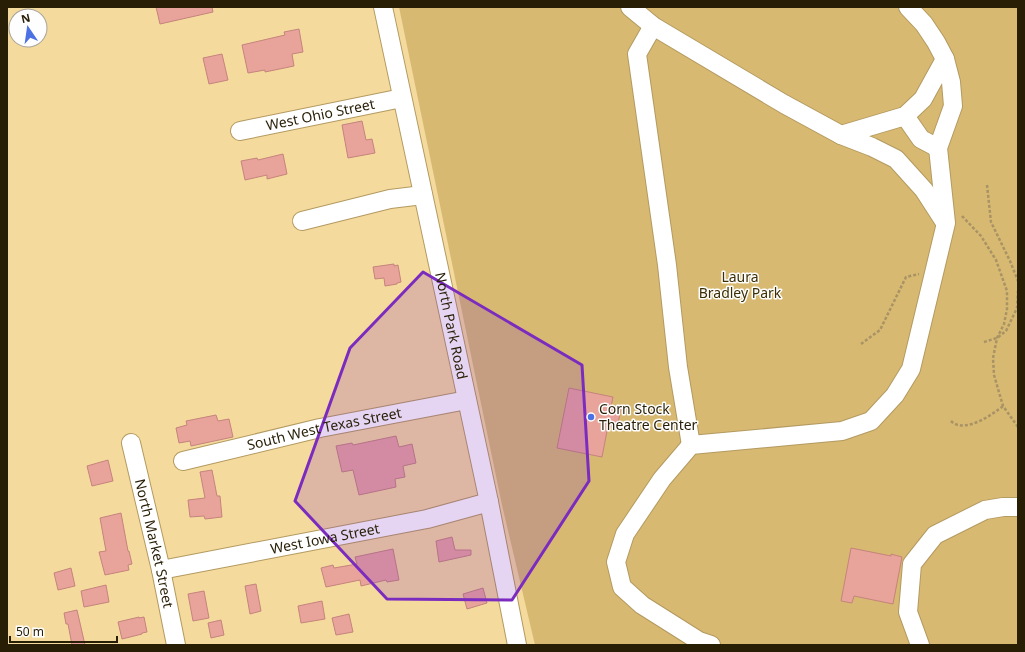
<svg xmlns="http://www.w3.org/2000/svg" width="1025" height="652" viewBox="0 0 1025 652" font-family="'Noto Sans',sans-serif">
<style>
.green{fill:#d8b972}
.building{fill:#e8a39b;stroke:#c5847c}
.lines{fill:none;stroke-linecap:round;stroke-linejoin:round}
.minor-casing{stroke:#b39a60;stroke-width:20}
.path{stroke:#a89365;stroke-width:2.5;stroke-dasharray:3 2;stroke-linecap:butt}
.minor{stroke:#fff;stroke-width:18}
.marked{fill:#7b2cbf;fill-opacity:0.2;stroke:#7b2cbf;stroke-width:3;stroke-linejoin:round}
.poi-dot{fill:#4b71e4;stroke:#fefefe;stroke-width:1.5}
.labels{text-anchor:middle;stroke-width:3;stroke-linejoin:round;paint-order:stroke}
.street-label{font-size:14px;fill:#281e06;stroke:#fefefe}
.park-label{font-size:14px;fill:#3d2e03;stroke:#fefefe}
.poi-label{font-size:14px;fill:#281e06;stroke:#fefefe;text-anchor:start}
</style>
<rect width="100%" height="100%" fill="#f5da9e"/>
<path class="green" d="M399,7H1018V645H535L502,505Z"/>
<g class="building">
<path d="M156,7H212L213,12L160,24Z"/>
<path d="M299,29L303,52L292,54L294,66L265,72V70L248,73L242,45L285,35L284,32Z"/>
<path d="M222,54L228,80L209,84L203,58Z"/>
<path d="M362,121L366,140L372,139L375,153L348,158L342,125Z"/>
<path d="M283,154L287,174L267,179V175L245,180L241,161L257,158L258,160Z"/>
<path d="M394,264V266L398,265L401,282L397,283V284L385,286L384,278L375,279L373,267Z"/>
<path d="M569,388L613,397L611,407L621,409L617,428L608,426L602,457L557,448Z"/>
<path d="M216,415L218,421L229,419L233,437L191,446L190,441L179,443L176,428L187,425L186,421Z"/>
<path d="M396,436L399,447L412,444L416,463L403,466L405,477L395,479L396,487L359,495L353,470L342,472L336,446L352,443L353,445Z"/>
<path d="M108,460L113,481L92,486L87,466Z"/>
<path d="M212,470L217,496H220L222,517L205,519L204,516L190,517L188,500L205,498L200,472Z"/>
<path d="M121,513L128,551H129L132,564L128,565L129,570L105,575L99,552L106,551L100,518Z"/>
<path d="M452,537L455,550H471V555L439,562L436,541Z"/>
<path d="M851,548L891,556V554L902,557L893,604L854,596L852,603L841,601Z"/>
<path d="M393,549L399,580L387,582L386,580L361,586L360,580L326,587L321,568L333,565L334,568L357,564L355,557Z"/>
<path d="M71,568L75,586L58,590L54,573Z"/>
<path d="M256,584L261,611L250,614L245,586Z"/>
<path d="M106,585L109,602L84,607L81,591Z"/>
<path d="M483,588L487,603L467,609L463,594Z"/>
<path d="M204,591L209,618L193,621L188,594Z"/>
<path d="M322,601L325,619L301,623L298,606Z"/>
<path d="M77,610L85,645H72L68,624H66L64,613Z"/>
<path d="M349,614L353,632L336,635L332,618Z"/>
<path d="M139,617V618L144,617L147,632L142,633V634L122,639L118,622Z"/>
<path d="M221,620L224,635L211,638L208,623Z"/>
</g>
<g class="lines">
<defs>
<g id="minor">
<path id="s1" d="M383,7L489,502L517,645"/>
<path d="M630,7L653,26L784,104L841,135L872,147L896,159L924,190L944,221"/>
<path d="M653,26L637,54L667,265L678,367L691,445"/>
<path d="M905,116L921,139L938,148"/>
<path id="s2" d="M240,131L402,98"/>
<path d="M841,135L905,116L923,99L945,59"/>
<path d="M302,221L390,199L423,195"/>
<path id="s3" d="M131,443L161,570L176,645"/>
<path id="s4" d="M183,461L320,428L467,400"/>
<path id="s5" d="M161,570L427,519L489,502"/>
<path d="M711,645L699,641L642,605L622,587L616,562L625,534L662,479L691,445L842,431L871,421L895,395L911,369L946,223L938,148L953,106L951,82L945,59L936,42L924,24L908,7"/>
<path d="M920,645L908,612L912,564L935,535L985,510L1003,507H1018"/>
</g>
</defs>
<use href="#minor" class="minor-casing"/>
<g class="path">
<path d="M987,185L991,222L1010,261L1018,281"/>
<path d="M962,216L981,236L996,260L1007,291V309L1004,324L997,338L993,358L994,375L1003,406L1018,427"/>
<path d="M984,342L997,338L1006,331L1017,308L1018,290"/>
<path d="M861,344L880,330L906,277L919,274"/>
<path d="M951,421C953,423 956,425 959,425C973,428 993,414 1003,406"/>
</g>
<use href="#minor" class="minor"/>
</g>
<path class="marked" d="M423,272L582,365L589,481L512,600L387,599L295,501L350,348Z"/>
<circle class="poi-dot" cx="591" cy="417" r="4"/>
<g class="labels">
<g class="street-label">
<text dy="5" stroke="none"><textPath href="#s2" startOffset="82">West Ohio Street</textPath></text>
<text dy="5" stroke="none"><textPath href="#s1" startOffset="326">North Park Road</textPath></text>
<text dy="5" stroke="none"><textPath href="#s4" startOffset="145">South West Texas Street</textPath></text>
<text dy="5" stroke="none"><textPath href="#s5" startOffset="167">West Iowa Street</textPath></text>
<text dy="5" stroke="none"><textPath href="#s3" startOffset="103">North Market Street</textPath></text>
</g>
<g class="park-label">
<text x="740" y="282">Laura<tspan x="740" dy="16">Bradley Park</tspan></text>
</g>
<g class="poi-label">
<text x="599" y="414">Corn Stock<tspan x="599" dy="16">Theatre Center</tspan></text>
</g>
</g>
<rect width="1025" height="652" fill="none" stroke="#281e06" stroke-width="16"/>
<g transform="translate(28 28) rotate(347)"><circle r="19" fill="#fefefe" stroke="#a8a49b"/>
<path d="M0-3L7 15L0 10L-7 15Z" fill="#4b71e4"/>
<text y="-6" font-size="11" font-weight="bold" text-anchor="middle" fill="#281e06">N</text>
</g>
<path d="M10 636v6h107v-6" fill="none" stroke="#281e06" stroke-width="2"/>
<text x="16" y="636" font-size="12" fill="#281e06" stroke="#fefefe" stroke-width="3" paint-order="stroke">50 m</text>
</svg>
